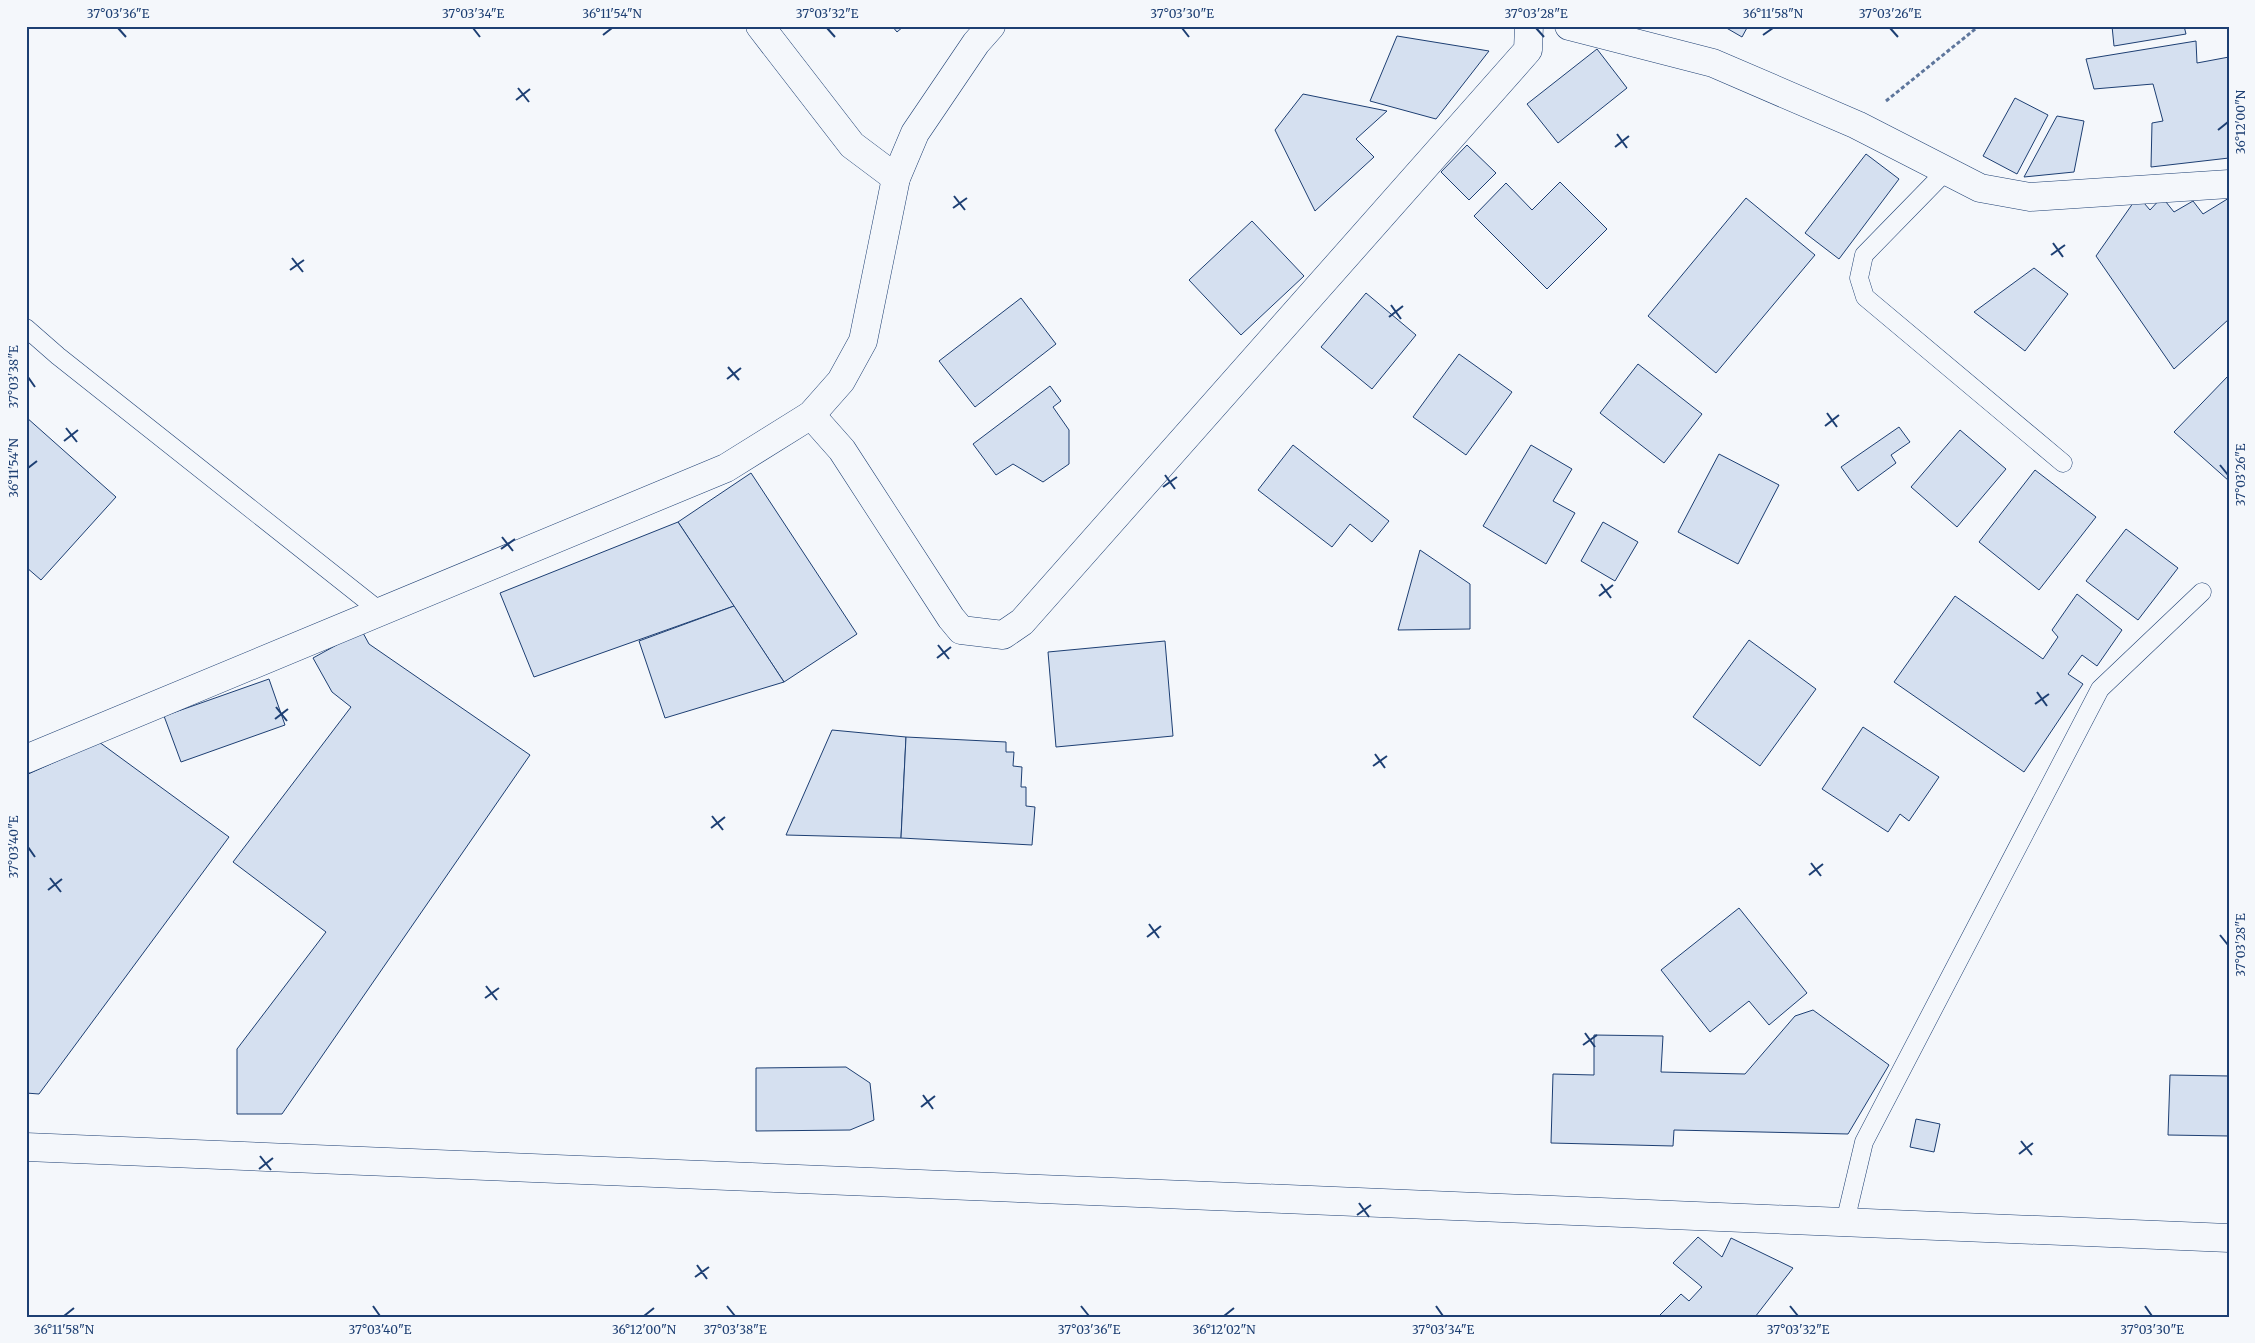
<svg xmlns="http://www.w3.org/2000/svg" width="2255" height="1343" viewBox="0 0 2255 1343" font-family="Merriweather,serif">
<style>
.building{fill:#d5e0f0;stroke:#1d3f73}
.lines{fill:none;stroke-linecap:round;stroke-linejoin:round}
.service-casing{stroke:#1d3f73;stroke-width:19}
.minor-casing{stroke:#1d3f73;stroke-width:29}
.secondary-casing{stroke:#1d3f73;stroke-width:29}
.path{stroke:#5e769c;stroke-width:3;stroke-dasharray:4 2.5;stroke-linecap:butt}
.service{stroke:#f4f7fb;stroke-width:18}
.minor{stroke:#f4f7fb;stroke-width:28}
.secondary{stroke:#f4f7fb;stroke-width:28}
.ticks{fill:none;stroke:#1d3f73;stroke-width:2}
.neatline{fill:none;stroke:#1d3f73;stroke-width:2}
.ticks-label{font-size:12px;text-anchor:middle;fill:#1d3f73}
</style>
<rect width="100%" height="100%" fill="#f4f7fb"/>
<g class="building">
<path d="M892,26H904L897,32Z"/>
<path d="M1723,26H1748L1742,37Z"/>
<path d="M2112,26H2184L2186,34L2114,46Z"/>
<path d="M1397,36L1489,51L1436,119L1370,101Z"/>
<path d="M2196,41L2197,63L2229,57V158L2151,167L2152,123L2163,121L2153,84L2094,89L2086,59Z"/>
<path d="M1597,49L1627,88L1558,143L1527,104Z"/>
<path d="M1303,94L1387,111L1356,139L1374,157L1315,211L1275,130Z"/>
<path d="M2015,98L2048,115L2017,174L1983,156Z"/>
<path d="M2057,116L2084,121L2074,172L2024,177Z"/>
<path d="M1467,145L1496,173L1469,200L1441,172Z"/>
<path d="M1866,154L1899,179L1839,259L1805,233Z"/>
<path d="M1560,182L1607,229L1547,289L1474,216L1506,183L1532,210Z"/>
<path d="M2138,196L2150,210L2162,197L2174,212L2193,201L2203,214L2229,198V319L2174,369L2096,256Z"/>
<path d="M1746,198L1815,255L1716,373L1648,316Z"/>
<path d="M1252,221L1304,276L1241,335L1189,280Z"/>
<path d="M2034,268L2068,294L2025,351L1974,312Z"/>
<path d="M1366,293L1416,335L1372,389L1321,347Z"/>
<path d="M1021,298L1056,344L975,407L939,361Z"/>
<path d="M1459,354L1512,392L1466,455L1413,417Z"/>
<path d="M1638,364L1702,414L1664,463L1600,413Z"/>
<path d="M2229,375V481L2174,432Z"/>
<path d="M1050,386L1061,401L1053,407L1069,430V464L1043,482L1013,464L996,475L973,444Z"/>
<path d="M26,417L116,497L41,580L26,567Z"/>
<path d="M1899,427L1910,442L1891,455L1896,463L1858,491L1841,467Z"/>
<path d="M1960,430L2006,469L1957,527L1911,487Z"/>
<path d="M1293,445L1389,521L1372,542L1350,524L1332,547L1258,490Z"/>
<path d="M1531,445L1572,469L1553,501L1575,513L1546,564L1483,526Z"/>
<path d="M1719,454L1779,485L1738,564L1678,532Z"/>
<path d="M2035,470L2096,517L2039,590L1979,542Z"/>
<path d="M751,473L857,634L784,682L678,522Z"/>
<path d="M678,522L734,606L534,677L500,593Z"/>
<path d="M1603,522L1638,542L1615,581L1581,561Z"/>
<path d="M2126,529L2178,568L2138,620L2086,581Z"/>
<path d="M1420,550L1470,584V629L1398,630Z"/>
<path d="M2077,594L2122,630L2097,666L2082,655L2068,674L2083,684L2024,772L1894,682L1955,596L2043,659L2058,637L2052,630Z"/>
<path d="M734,606L784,682L665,718L639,641Z"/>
<path d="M362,631L369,644L530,755L282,1114H237V1049L326,932L233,862L351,707L332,692L313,658Z"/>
<path d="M1749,640L1816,689L1760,766L1693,717Z"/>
<path d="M1165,641L1173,736L1056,747L1048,652Z"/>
<path d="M269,679L285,725L181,762L164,716Z"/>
<path d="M1863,727L1939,777L1909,821L1900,814L1888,832L1822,789Z"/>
<path d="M832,730L906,737L901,838L786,835Z"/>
<path d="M906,737L1006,742V752H1014L1013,766L1022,767L1021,787H1026V806L1035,807L1032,845L901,838Z"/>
<path d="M99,742L229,837L39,1094L26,1093V775Z"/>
<path d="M1739,908L1807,993L1769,1025L1749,1001L1710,1032L1661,970Z"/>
<path d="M1813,1010L1889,1065L1848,1134L1674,1130L1673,1146L1551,1143L1553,1074L1594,1075V1035L1663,1036L1661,1072L1745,1074L1795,1016Z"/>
<path d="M846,1067L870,1083L874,1120L850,1130L756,1131V1068Z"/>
<path d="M2170,1075L2229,1076V1136L2168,1135Z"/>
<path d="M1916,1119L1940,1124L1934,1152L1910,1147Z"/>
<path d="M1698,1237L1722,1257L1731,1238L1793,1268L1755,1317H1661L1660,1315L1681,1294L1689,1301L1702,1287L1673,1263Z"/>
</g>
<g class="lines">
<defs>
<g id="service">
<path d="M1946,171L1864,255L1859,278L1865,297L2063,463"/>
<path d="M26,328L58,356L381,612"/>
<path d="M1845,1222L1864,1142L2100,689L2202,592"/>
</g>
<g id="minor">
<path d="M760,26L852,145L896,178"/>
<path d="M1569,26L1713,63L1857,125L1980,188L2030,197L2229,184"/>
<path d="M811,415L842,450L951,618L961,630L1003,635L1022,622L1528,50L1529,26"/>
<path d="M26,759L726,468L811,415L841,381L863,341L896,178L915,133L976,43L991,26"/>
</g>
<path id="secondary" d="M26,1147L2229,1238"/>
</defs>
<use href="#service" class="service-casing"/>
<use href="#minor" class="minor-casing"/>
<use href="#secondary" class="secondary-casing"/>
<path class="path" d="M1886,101L1979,26"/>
<use href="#service" class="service"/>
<use href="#minor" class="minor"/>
<use href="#secondary" class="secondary"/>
</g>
<path class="ticks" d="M118,28L126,37M473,28L480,37M827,28L835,37M1182,28L1189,37M1536,28L1544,37M1890,28L1898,37M603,35L612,28M1763,35L1773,28M518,88L529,102M516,100L530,89M2218,130L2228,122M1617,134L1627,148M1615,147L1629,136M954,196L965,210M953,208L967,198M2053,243L2063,257M2051,255L2065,245M292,258L303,272M290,270L304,260M1391,305L1401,319M1389,317L1403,306M728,367L739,380M28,377L35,387M727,379L741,368M1827,413L1837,427M1825,426L1839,415M66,428L77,442M64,441L78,430M2220,465L2228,475M28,468L37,461M1165,475L1175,489M1163,487L1177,477M502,537L513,551M501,549L515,539M1601,584L1611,598M1599,596L1613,585M938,645L949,659M937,658L951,647M2037,692L2047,706M2035,704L2049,694M276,707L287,721M275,719L288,709M1375,754L1385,768M1373,766L1387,756M712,816L723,830M711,828L725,817M28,847L35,857M1811,863L1821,876M1809,875L1823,864M50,878L61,892M48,890L62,879M1149,924L1159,938M2220,935L2228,945M1147,937L1161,926M486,986L497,1000M485,998L499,988M1585,1033L1595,1047M1583,1045L1597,1035M923,1095L933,1109M921,1107L935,1096M2021,1141L2032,1155M2019,1154L2033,1143M260,1156L271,1170M259,1169L273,1158M1359,1203L1369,1217M1357,1215L1371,1205M697,1265L707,1279M695,1277L709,1267M373,1306L380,1316M727,1306L735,1316M1081,1306L1089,1316M1436,1306L1443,1316M1790,1306L1798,1316M2145,1306L2152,1316M64,1316L74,1308M644,1316L654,1308M1224,1316L1234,1308"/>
<rect width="2255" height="1343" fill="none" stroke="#f4f7fb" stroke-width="55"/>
<rect x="28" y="28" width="2200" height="1288" class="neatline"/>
<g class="ticks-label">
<text x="118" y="18">37°03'36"E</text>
<text x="473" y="18">37°03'34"E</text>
<text x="612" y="18">36°11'54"N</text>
<text x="827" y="18">37°03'32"E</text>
<text x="1182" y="18">37°03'30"E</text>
<text x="1536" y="18">37°03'28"E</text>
<text x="1773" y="18">36°11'58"N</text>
<text x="1890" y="18">37°03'26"E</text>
<text transform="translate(2241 122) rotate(-90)" y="4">36°12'00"N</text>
<text transform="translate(14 377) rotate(-90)" y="4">37°03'38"E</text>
<text transform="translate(14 468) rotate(-90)" y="4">36°11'54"N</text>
<text transform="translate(2241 475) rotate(-90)" y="4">37°03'26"E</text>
<text transform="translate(14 847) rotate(-90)" y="4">37°03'40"E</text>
<text transform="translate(2241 945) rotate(-90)" y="4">37°03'28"E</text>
<text x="64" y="1334">36°11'58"N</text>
<text x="380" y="1334">37°03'40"E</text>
<text x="644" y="1334">36°12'00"N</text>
<text x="735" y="1334">37°03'38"E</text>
<text x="1089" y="1334">37°03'36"E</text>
<text x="1224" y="1334">36°12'02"N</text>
<text x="1443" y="1334">37°03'34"E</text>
<text x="1798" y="1334">37°03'32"E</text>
<text x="2152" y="1334">37°03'30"E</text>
</g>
</svg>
